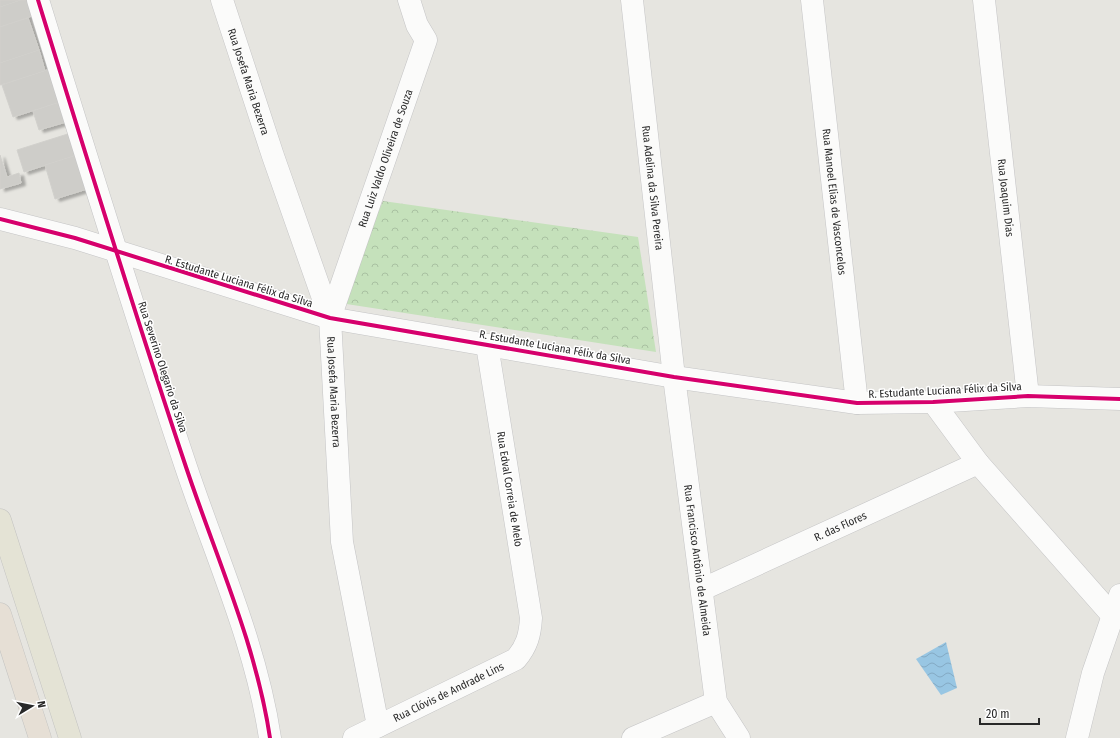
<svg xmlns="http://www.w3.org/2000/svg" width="1120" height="738" viewBox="0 0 1120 738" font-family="'Fira Sans Condensed',sans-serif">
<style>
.forest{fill:url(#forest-crowns)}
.water{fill:url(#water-waves)}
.building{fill:#cecdc9;stroke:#d1d0cc;filter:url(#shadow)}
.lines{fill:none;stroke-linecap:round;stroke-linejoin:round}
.minor-casing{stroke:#c4c4c5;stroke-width:23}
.major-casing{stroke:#c3c3c1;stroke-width:23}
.highway-casing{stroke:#c3c3c1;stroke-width:23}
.minor{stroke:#fbfbfa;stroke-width:22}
.major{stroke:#e4e3d5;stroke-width:22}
.highway{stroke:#e6dfd5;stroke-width:22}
.cycleway-casing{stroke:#fff;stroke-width:6}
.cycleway{stroke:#d6006c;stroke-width:4}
.labels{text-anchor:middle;stroke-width:3;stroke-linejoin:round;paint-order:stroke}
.street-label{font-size:11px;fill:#292929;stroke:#fff}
</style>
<defs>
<pattern id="forest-crowns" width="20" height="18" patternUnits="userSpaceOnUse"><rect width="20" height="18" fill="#c5e1bb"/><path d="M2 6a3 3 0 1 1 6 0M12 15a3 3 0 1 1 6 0" fill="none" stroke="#a9c1a1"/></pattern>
<pattern id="water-waves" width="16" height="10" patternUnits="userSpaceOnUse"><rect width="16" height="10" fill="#98c6e3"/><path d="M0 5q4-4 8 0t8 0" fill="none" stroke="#83aac3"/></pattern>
<filter id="shadow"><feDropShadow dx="4.5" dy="2.5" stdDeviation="1" flood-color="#0004"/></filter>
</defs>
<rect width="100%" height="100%" fill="#e6e5e0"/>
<path class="forest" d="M383,201L638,237L656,352L340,303Z"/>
<path class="water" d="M946,642L957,688L941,695L916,659Z"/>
<g class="building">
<path d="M0,0H21L0,7Z"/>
<path d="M21,0H27L32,16L0,27V7Z"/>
<path d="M28,18L39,50L0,63V27Z"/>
<path d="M39,50L45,71L0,85V63Z"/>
<path d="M50,69L60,102L13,117L2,85Z"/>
<path d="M60,102L66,122L39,130L33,111Z"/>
<path d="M74,132L77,155L24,172L17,150Z"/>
<path d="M0,155L7,177L19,173L21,183L0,189Z"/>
<path d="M77,155L87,189L55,199L45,165Z"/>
</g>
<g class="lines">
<defs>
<g id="minor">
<path d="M38,0C86,156 134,312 186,467C216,557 256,644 270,738"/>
<path id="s1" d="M222,0L273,156L330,318L342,542L378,726"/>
<path id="s2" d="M632,0L674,377L716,702L739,738"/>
<path id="s3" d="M812,0L857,403"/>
<path id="s4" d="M984,0L1028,396"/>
<path d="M0,219L75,238L330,318L674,377L857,403L933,402L1028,396L1120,399"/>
<path id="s5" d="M330,318L426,40L417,25L409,0"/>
<path d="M933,402L978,463L1112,615"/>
<path id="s6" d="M703,589L978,463"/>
<path id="s7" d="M354,738L516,659C527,646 530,635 531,618L487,345"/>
<path d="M633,738L716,702"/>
<path d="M1077,738L1093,673L1120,595"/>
</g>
<path id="major" d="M0,520L70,738"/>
<path id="highway" d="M0,614L40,738"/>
</defs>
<use href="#minor" class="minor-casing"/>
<use href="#major" class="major-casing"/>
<use href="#highway" class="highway-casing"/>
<use href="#minor" class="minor"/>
<use href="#major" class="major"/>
<use href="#highway" class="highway"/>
<defs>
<g id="cycleway">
<path d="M38,0C86,156 134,312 186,467C216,557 256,644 270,738"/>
<path d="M0,219L75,238L330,318L674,377L857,403L933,402L1028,396L1120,399"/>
</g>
</defs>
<use href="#cycleway" class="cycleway-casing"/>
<use href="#cycleway" class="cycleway"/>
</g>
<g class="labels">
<g class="street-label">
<text dy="4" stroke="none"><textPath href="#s1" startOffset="86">Rua Josefa Maria Bezerra</textPath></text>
<text dy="4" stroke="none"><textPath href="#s5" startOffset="169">Rua Luiz Valdo Oliveira de Souza</textPath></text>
<text dy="4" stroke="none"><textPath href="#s2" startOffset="189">Rua Adelina da Silva Pereira</textPath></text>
<text dy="4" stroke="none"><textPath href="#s4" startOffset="199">Rua Joaquim Dias</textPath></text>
<text dy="4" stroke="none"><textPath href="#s3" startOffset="203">Rua Manoel Elias de Vasconcelos</textPath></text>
<text transform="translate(239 281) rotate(17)" y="4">R. Estudante Luciana Félix da Silva</text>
<text transform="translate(555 347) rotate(10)" y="4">R. Estudante Luciana Félix da Silva</text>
<text transform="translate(163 367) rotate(72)" y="4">Rua Severino Olegario da Silva</text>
<text transform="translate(945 390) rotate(-3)" y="4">R. Estudante Luciana Félix da Silva</text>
<text dy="4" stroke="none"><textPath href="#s1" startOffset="410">Rua Josefa Maria Bezerra</textPath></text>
<text transform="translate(510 489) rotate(81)" y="4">Rua Edval Correia de Melo</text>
<text dy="4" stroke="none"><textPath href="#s6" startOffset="151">R. das Flores</textPath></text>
<text dy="4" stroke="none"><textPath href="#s2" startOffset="564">Rua Francisco Antônio de Almeida</textPath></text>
<text dy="4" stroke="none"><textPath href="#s7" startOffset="105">Rua Clóvis de Andrade Lins</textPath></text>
</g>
</g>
<g transform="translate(32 706) rotate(80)" stroke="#ffffff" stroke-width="3" paint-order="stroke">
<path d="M0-3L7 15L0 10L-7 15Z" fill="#292929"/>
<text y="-6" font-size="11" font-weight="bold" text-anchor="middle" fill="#292929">N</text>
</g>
<path d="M980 718v6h59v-6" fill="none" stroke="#292929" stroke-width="2"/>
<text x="986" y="718" font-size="12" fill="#292929" stroke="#ffffff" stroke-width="3" paint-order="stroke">20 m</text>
</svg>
